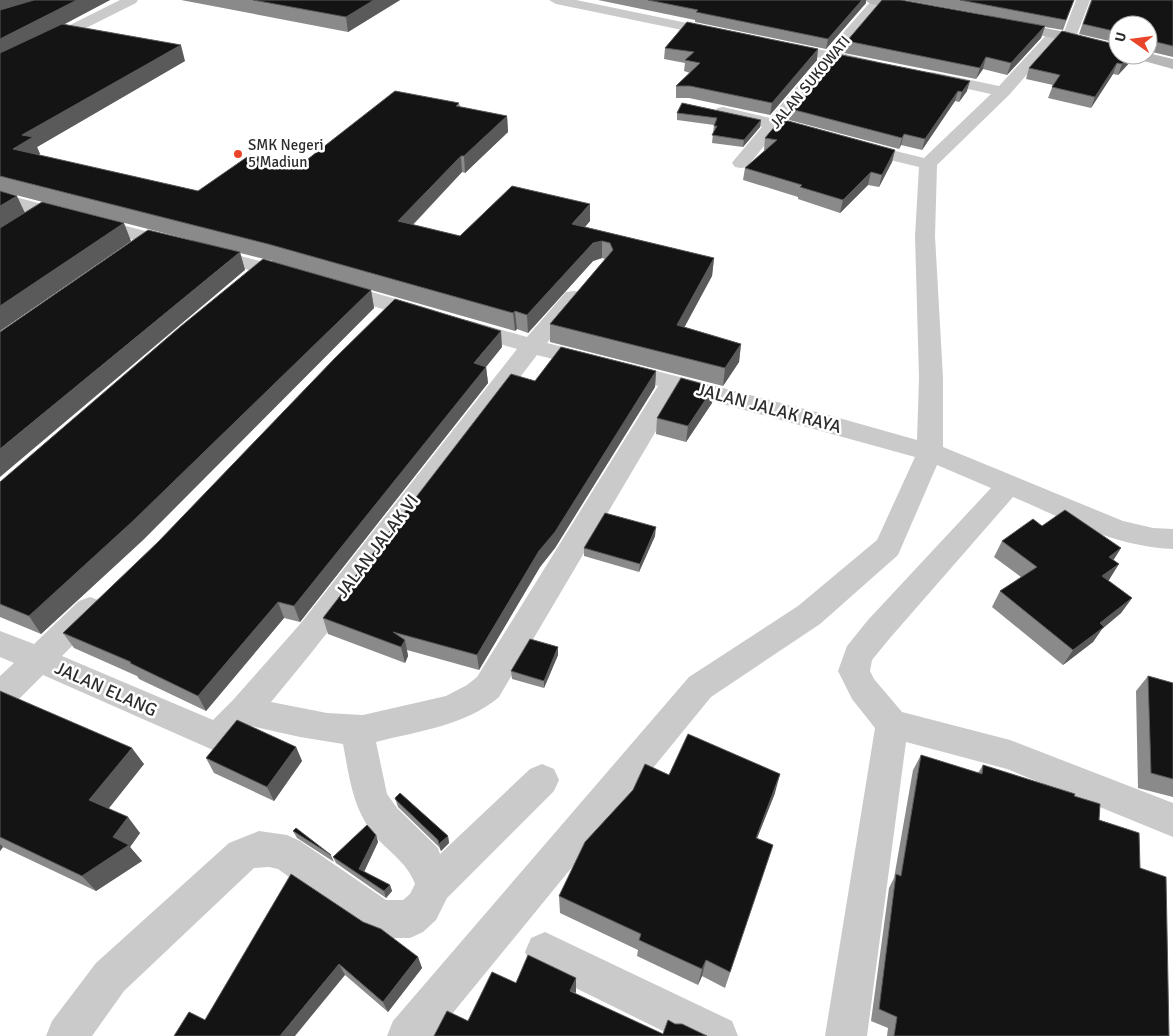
<svg xmlns="http://www.w3.org/2000/svg" width="1173" height="1036" viewBox="0 0 1173 1036" font-family="Signika,sans-serif">
<style>
.lines{fill:none;stroke-linecap:round;stroke-linejoin:round}
.street{fill:#cacaca;fill-rule:evenodd}
.secondary{fill:#b7b7b7;fill-rule:evenodd}
.wall{fill:#8a8a8a}
.shaded-wall{fill:#5a5a5a}
.building{fill:#141414;stroke:#5a5a5a}
.poi-dot{fill:#e9452a;stroke:#fff;stroke-width:2}
.labels{text-anchor:middle;stroke-width:5;stroke-linejoin:round;paint-order:stroke}
.far-street-label{font-size:15px;fill:#2d2d2d;stroke:#fff}
.far-poi-label{font-size:15px;fill:#2d2d2d;stroke:#fff;text-anchor:start}
.street-label{font-size:18px;fill:#2d2d2d;stroke:#fff}
</style>
<rect width="100%" height="100%" fill="#fff"/>
<g class="lines">
<g class="street">
<path d="M120,0H138L136,3L0,71V60Z"/>
<path d="M549,0H576L721,30L726,31L728,34L726,37L721,38L556,4Z"/>
<path d="M872,0H888L878,9L841,53L875,61L878,64L875,67L870,69L835,61L785,122L819,130L822,134L819,138L813,139L777,130L747,167L741,168L735,167L732,163L735,159L762,127L717,116L715,112L717,108L723,107L770,118L821,58L777,49L775,46L777,43L782,42L827,51Z"/>
<path d="M1076,0H1090L1076,37L1074,40H1064L1062,37Z"/>
<path d="M1055,30L1060,31L1062,34L1060,37L1009,95L937,165L935,236L943,378V447L1123,521L1153,528L1173,529V549C1116,547 1065,519 1013,497L890,638L872,660L870,671L874,679L902,712L1010,740L1173,803V837L1007,769L906,742L867,1036H825L875,728L852,699L838,671L847,646L868,620L991,488L937,465L898,555L820,624L711,697L434,1036H387L393,1021L689,677L798,606L877,540L915,457L679,392L499,697C465,726 418,731 376,742L387,794L397,808L438,848L440,854L530,769L542,764L554,769L559,780L554,791L447,898L436,920L423,932L410,938H382L369,932L342,915L278,869L269,867L254,868L124,991L92,1036H46L52,1021L96,963L229,843L259,831L287,835L300,841L386,900H403L410,894L415,884C407,861 385,850 371,831C352,805 349,775 343,744L300,737L251,726L233,743L213,750L43,675L11,707L0,711V676L14,663L0,657V631L34,644L79,601L90,597L101,601L105,609L101,617L62,656L213,720L233,700L301,623L517,349L459,332L456,327L459,322L467,320L527,337L566,292L574,291L582,292L585,297L547,343L832,416L917,440L919,378L915,236L919,167L853,151L850,147L853,143L859,142L924,158L991,94L926,80L924,77L926,74L932,72L999,86L1050,31ZM537,355L658,386L477,677L467,685L446,696L363,715L327,713L271,702C365,590 448,470 537,355Z"/>
<path d="M0,193L298,271L302,275L298,279L291,281L0,205Z"/>
<path d="M337,282L434,310L437,315L434,320L426,322L329,293L326,288L329,283Z"/>
<path d="M545,932L732,1021L738,1036H673L531,966L525,952L531,938Z"/>
</g>
<g class="secondary">
<path d="M864,0H895L922,5L924,8L917,12L871,4Z"/>
<path d="M1006,20L1069,33L1118,45V55L1067,41L1001,27L999,24L1001,21Z"/>
<path d="M1148,53L1173,59V69L1133,58L1130,55H1148Z"/>
</g>
</g>
<g class="wall">
<path d="M0,0H110L63,25L185,61L37,147L40,154L38,155L198,191L299,166L459,103L460,107L507,116L508,132L465,173L462,172L413,225L460,236L590,221L585,227L714,258L712,276L684,327L741,344L739,362L723,386L550,342V324L605,259L602,258L593,261L528,333L517,329L515,331L371,290L374,308L143,540L41,634L0,617V482L273,261L240,253L245,270L191,240L0,191L25,212L131,241L0,331Z"/>
<path d="M181,0H400L348,32Z"/>
<path d="M598,0H866V3L826,49L695,22V20Z"/>
<path d="M904,0H1074L1063,30L1045,27L1041,38L1007,75L983,69L976,79L844,53L847,41L986,15Z"/>
<path d="M1091,0H1173V57L1148,51V25H1118V43L1079,34Z"/>
<path d="M665,48L817,60L770,115L689,98H676V86L690,73L684,71L685,63L664,59Z"/>
<path d="M837,54L967,91L959,102L955,101L922,150L901,145L899,149L789,120L791,109Z"/>
<path d="M1118,55H1134L1132,60L1118,75L1113,74L1091,108L1048,98L1053,85L1026,79L1029,68Z"/>
<path d="M677,113L761,120L760,127L743,147L712,143L714,125L677,120Z"/>
<path d="M765,138L895,150L892,162L879,187L868,185L840,213L798,199V197L743,180L745,168L765,150H764Z"/>
<path d="M502,347L486,367L488,383L300,622L284,618L206,711L139,679L137,676L74,648L63,633Z"/>
<path d="M656,371L655,387L555,548L540,567L479,670L407,650L408,656L405,663L328,634L323,618L535,381Z"/>
<path d="M714,387L712,403L686,442L656,434L657,418Z"/>
<path d="M1042,526L1121,548L1113,560L1109,580H1108L1132,598L1121,613L1102,629L1093,642L1063,665L992,607L1000,591L1021,577L994,557L1002,541Z"/>
<path d="M655,536L639,572L584,556V548Z"/>
<path d="M558,655L544,688L512,679L511,671Z"/>
<path d="M1148,676L1173,683V797L1138,788L1136,691Z"/>
<path d="M0,691L144,764L108,809L140,833L130,847L142,861L96,891L3,847L0,851Z"/>
<path d="M296,747L302,761L274,801L214,773L206,758Z"/>
<path d="M921,755L978,773L983,765L1074,796L1099,820L1140,868L1169,1036H887L888,1028L871,1021L889,888L894,878L913,770Z"/>
<path d="M669,775L775,793L757,838L773,845L725,988L702,976L698,985L637,956L638,950L560,913L559,896L633,790Z"/>
<path d="M395,798L448,836L449,843L441,851L439,847L398,807Z"/>
<path d="M293,831L331,855L334,862L297,838Z"/>
<path d="M376,835L378,842L364,872L390,885L392,891L386,898L336,863L333,857Z"/>
<path d="M363,922L418,957L422,968L388,1012L345,975L205,1020Z"/>
</g>
<g class="shaded-wall">
<path d="M0,0H45L0,14Z"/>
<path d="M77,0H110L0,58V39Z"/>
<path d="M374,0H400L348,32L346,17Z"/>
<path d="M861,0H866V3L826,49L828,39Z"/>
<path d="M1045,26L1041,38L1007,75L1011,63Z"/>
<path d="M181,45L185,61L37,147L40,154L20,166L13,149L22,135Z"/>
<path d="M818,49L817,60L770,115L772,103Z"/>
<path d="M1131,55H1134L1132,60L1118,75L1122,64Z"/>
<path d="M986,57L983,69L976,79L980,68Z"/>
<path d="M1117,63L1113,74L1091,108L1095,97Z"/>
<path d="M970,81L967,91L959,102L962,92Z"/>
<path d="M958,91L955,101L922,150L925,139Z"/>
<path d="M507,116L508,132L465,173L464,156Z"/>
<path d="M761,120L760,127L743,147L744,140Z"/>
<path d="M904,134L901,145L899,149L902,138Z"/>
<path d="M895,150L892,162L879,187L882,175Z"/>
<path d="M461,156L462,172L400,238L398,221Z"/>
<path d="M871,172L868,185L840,213L843,200Z"/>
<path d="M17,196L25,213L0,229V206Z"/>
<path d="M590,204V221L572,242V224Z"/>
<path d="M124,223L131,241L0,331V306Z"/>
<path d="M602,241V258L593,261L528,333L527,315L593,243Z"/>
<path d="M240,252L245,270L0,477V449Z"/>
<path d="M714,258L712,276L676,343L677,325Z"/>
<path d="M371,290L374,308L143,540L41,634L29,616Z"/>
<path d="M515,311L517,329L515,331L513,313Z"/>
<path d="M501,331L502,347L476,379L474,363Z"/>
<path d="M741,344L739,362L723,386L725,368Z"/>
<path d="M486,367L488,383L300,622L294,606Z"/>
<path d="M656,371L655,387L555,548L540,567L479,670L477,655L539,551Z"/>
<path d="M714,387L712,403L686,442L688,426Z"/>
<path d="M656,527L655,536L639,572L640,564Z"/>
<path d="M1121,548L1111,564L1109,557Z"/>
<path d="M1119,564L1109,580L1092,592L1102,576Z"/>
<path d="M1132,598L1121,613L1102,629L1093,642L1063,665L1073,650L1100,623Z"/>
<path d="M278,602L284,618L206,711L198,696Z"/>
<path d="M405,640L408,656L405,663L401,647Z"/>
<path d="M558,647V655L544,688V681Z"/>
<path d="M296,747L302,761L274,801L267,787Z"/>
<path d="M132,748L144,764L102,817L89,800Z"/>
<path d="M780,774L775,793L750,856L756,838Z"/>
<path d="M128,817L140,833L130,847L142,861L96,891L82,876Z"/>
<path d="M376,835L378,842L362,876L359,869Z"/>
<path d="M448,836L449,843L441,851L439,844Z"/>
<path d="M0,844L3,847L0,851Z"/>
<path d="M390,885L392,891L386,898L384,891Z"/>
<path d="M418,957L422,968L388,1012L383,1002Z"/>
<path d="M706,960L702,976L698,985L702,969Z"/>
<path d="M339,964L345,975L295,1036H280Z"/>
<path d="M576,978V993L570,991Z"/>
</g>
<g class="building">
<path d="M34,0H77L0,39V10Z"/>
<path d="M253,0H374L346,17Z"/>
<path d="M648,0H862L828,39L696,12L698,10Z"/>
<path d="M882,0H901L1045,26L1011,63L986,57L980,68L847,41Z"/>
<path d="M960,0H1074L1066,20Z"/>
<path d="M1092,0H1173V46L1148,40V25H1118V32L1083,24Z"/>
<path d="M687,22L818,49L772,103L690,86H676L700,63L685,60L694,52L665,48Z"/>
<path d="M62,24L181,45L22,135L33,137L13,149L198,191L250,155L299,166L395,91L459,103L456,106L507,116L464,156H461L398,221L460,236L512,186L590,204L572,224L714,258L677,325L741,344L725,368L550,324L613,250L610,243L602,241L593,243L527,315L515,311L513,313L268,244L0,176V53Z"/>
<path d="M1062,31L1118,45V55H1131L1122,64L1117,63L1095,97L1052,87L1060,75L1029,68Z"/>
<path d="M837,54L970,81L962,92L958,91L925,139L904,134L902,138L791,109Z"/>
<path d="M682,103L761,120L744,140L712,135L717,126H714L717,118L677,113Z"/>
<path d="M781,119L895,150L882,175L871,172L843,200L800,187L802,185L745,168L777,140L765,138Z"/>
<path d="M0,191L17,196L0,206Z"/>
<path d="M42,202L124,223L0,306V228Z"/>
<path d="M148,230L240,252L0,449V332Z"/>
<path d="M263,259L371,290L133,521L29,616L0,604V482L180,327Z"/>
<path d="M395,299L501,331L474,363L486,367L294,606L278,602L198,696L130,663L131,662L63,633L158,542L335,358Z"/>
<path d="M561,347L656,371L555,532L539,551L477,655L393,632L405,640L401,647L323,618L511,374L535,381Z"/>
<path d="M681,378L714,387L688,426L657,418Z"/>
<path d="M1065,510L1121,548L1109,557L1119,564L1102,576L1132,598L1100,623L1104,627L1073,650L1000,591L1037,567L1002,541L1033,519L1042,526Z"/>
<path d="M605,513L656,527L640,564L584,548Z"/>
<path d="M530,639L558,647L544,681L511,671Z"/>
<path d="M1148,676L1173,683V779L1151,773Z"/>
<path d="M0,691L132,748L89,800L128,817L113,837L129,845L82,876L0,837Z"/>
<path d="M237,720L296,747L267,787L206,758Z"/>
<path d="M688,734L780,774L756,838L773,845L730,972L706,960L702,969L639,940L641,934L559,896L585,842L633,790L645,764L669,775Z"/>
<path d="M921,755L982,774L983,765L1075,794L1074,796L1100,804L1099,820L1139,833L1140,868L1166,877L1169,1036H894L897,1017L879,1009L896,874L901,876Z"/>
<path d="M400,793L448,836L439,844L438,840L396,800L395,798Z"/>
<path d="M367,825L376,835L359,869L390,885L384,891L333,857Z"/>
<path d="M296,828L331,855L293,831Z"/>
<path d="M291,874L363,922L381,929L418,957L383,1002L339,964L280,1036H174L189,1012L205,1020Z"/>
<path d="M528,955L576,978L570,991L663,1034L668,1020L675,1024H682L707,1036H434L447,1011L468,1021L492,972L516,983Z"/>
</g>
<circle class="poi-dot" cx="238" cy="154" r="5"/>
<g class="labels">
<g class="far-street-label">
<text transform="translate(810 82) rotate(-50)" y="5">JALAN SUKOWATI</text>
</g>
<g class="far-poi-label">
<text x="248" y="150">SMK Negeri<tspan x="248" dy="17">5 Madiun</tspan></text>
</g>
<g class="street-label">
<text transform="translate(769 408) rotate(15)" y="6">JALAN JALAK RAYA</text>
<text transform="translate(377 546) rotate(-53)" y="6">JALAN JALAK VI</text>
<text transform="translate(106 689) rotate(24)" y="6">JALAN ELANG</text>
</g>
</g>
<g transform="translate(1133 40) rotate(284)"><circle r="24" fill="#ffffff" stroke="#ababab"/>
<path d="M0-4L9 19L0 12L-9 19Z" fill="#e9452a"/>
<text y="-8" font-size="14" font-weight="bold" text-anchor="middle" fill="#2d2d2d">U</text>
</g>
</svg>
